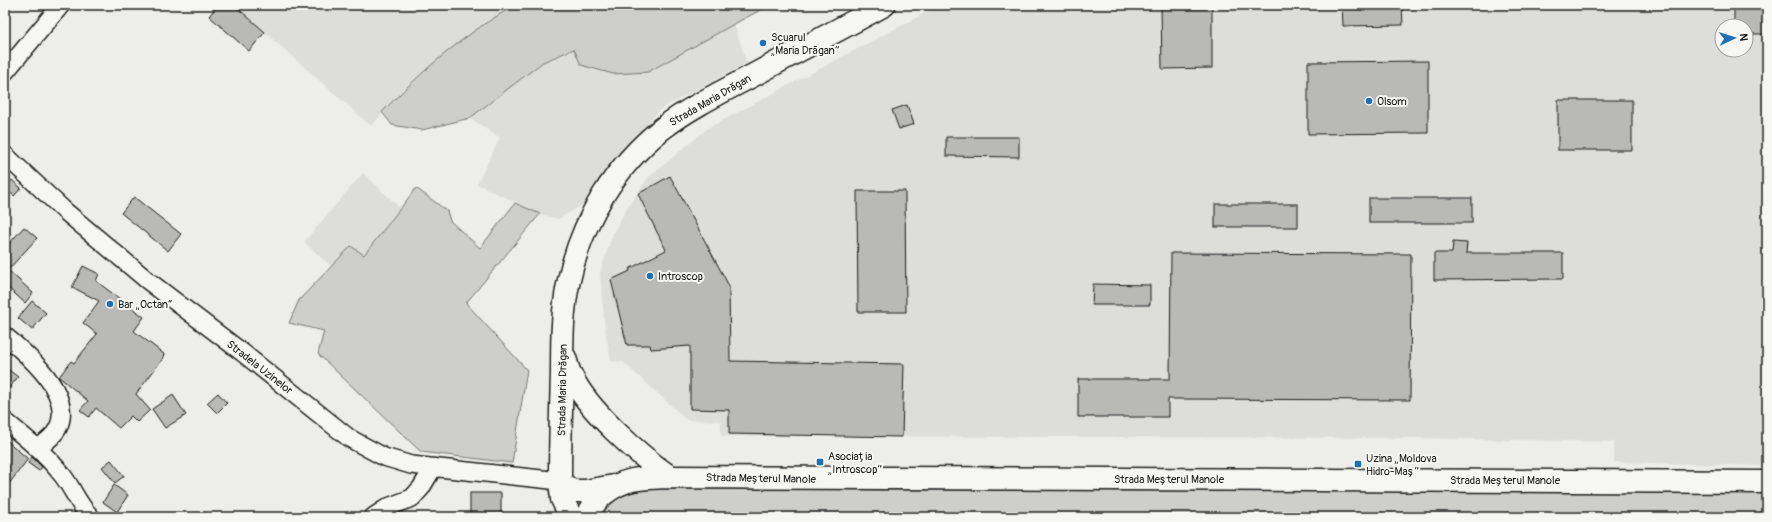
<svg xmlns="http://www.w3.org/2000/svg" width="1772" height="522" viewBox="0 0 1772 522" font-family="Pangolin,sans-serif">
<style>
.built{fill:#ddddda;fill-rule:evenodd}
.green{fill:#cececb;stroke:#757574}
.building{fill:#b9b9b6;stroke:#1c1c1c}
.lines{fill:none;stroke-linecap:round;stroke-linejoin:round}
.minor-casing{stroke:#1c1c1c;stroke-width:20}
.major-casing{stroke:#1c1c1c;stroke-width:25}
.minor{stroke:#f6f6f2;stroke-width:17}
.major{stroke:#f6f6f2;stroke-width:22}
.poi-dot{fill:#1f6fb2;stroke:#f6f6f2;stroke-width:1.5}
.labels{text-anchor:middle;stroke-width:4;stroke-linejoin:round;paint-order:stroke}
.poi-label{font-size:11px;fill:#1c1c1c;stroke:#f6f6f2;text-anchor:start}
.street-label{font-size:11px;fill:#1c1c1c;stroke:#f6f6f2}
</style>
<rect width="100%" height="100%" fill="#edede9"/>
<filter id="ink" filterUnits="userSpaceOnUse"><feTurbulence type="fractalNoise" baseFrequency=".025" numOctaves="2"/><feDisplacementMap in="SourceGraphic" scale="8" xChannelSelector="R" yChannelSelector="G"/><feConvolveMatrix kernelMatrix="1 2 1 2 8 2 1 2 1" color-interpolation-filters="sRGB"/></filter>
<g filter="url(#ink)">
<g class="built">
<path d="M234,5H516L491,19L413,80L371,126Z"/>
<path d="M940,5H1767V466L1614,462V442L1414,438L721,436V421L687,420L623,362L611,361L605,329L600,273L613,233L629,205L648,178L708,128ZM1722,26H1746V50H1722Z"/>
<path d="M734,24L747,63L662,108L609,166L586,203L558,219L540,214L477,184L500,138L470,118L543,62L574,49L633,72H648Z"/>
<path d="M363,173L400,208L364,255L351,246L332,267L304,242Z"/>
</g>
<g class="green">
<path d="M516,5H770L734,24L648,72L613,74L581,65L574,49L543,62L470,118L422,130L392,125L382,112C421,72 466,32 516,5Z"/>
<path d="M416,188L447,211L450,221L480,248L515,203L540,214L466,303L527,370L512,463L421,452L318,354L324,331L289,323L299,300L351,246L364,255Z"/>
<path d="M651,489L1767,493V517H600C611,497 629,491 651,489Z"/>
</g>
<g class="building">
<path d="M218,5H234L265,32L249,51L209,16Z"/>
<path d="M1161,5H1212V68L1162,69Z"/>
<path d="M1342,5H1402L1403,25L1343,26Z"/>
<path d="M1734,9H1767V34H1746V26H1734Z"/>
<path d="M1428,61V133L1308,134V62Z"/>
<rect x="1558" y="100" width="74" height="50"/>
<path d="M907,105L914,124L899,129L892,110Z"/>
<path d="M946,137H1019V157L946,156Z"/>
<path d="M670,176L729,286L730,361L904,364L902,437L729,434V410L690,409V346L651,349L650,345H627L611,280L630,271L629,269L666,250L638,194Z"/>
<path d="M12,180L21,188L14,196L5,188Z"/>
<path d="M857,191H905L906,312H858Z"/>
<path d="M134,197L181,234L168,251L121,213Z"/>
<rect x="1369" y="198" width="103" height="25"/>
<rect x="1215" y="204" width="83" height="23"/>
<path d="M24,227L37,238L8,270L33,293L25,303L5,285V248Z"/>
<path d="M1453,242L1467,243L1466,253H1563V279L1434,280V253H1452Z"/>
<path d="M1171,253L1411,254L1410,400L1168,399V417H1078V379H1170Z"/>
<path d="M83,266L99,274L96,281L144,317L134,331L164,354L162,360L136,394L150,410L137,422L131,416L119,428L96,408L89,417L80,410L88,401L59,377L71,361L74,363L97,334L83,323L99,301L72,287Z"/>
<path d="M1093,284L1150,285V305H1092Z"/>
<path d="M32,301L46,313L32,330L18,318Z"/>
<path d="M5,367L18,377L5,393Z"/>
<path d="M218,393L227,403L217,413L207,403Z"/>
<path d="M173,395L186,415L165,428L152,409Z"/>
<path d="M5,439L28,459L5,489Z"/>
<path d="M32,457L42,467L39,471L28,463Z"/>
<path d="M111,460L124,476L115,483L102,467Z"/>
<path d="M114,485L128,495L117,512L103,502Z"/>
<rect x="470" y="493" width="31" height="24"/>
</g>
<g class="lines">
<defs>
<g id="minor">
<path d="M5,72L61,5"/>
<path d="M5,155L66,212L147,280L243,353L349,438L384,457L411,465L560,481"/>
<path d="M5,336C29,356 74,394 58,428C54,436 45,443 38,448"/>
<path d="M5,421C26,438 47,455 63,476C73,489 79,506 91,517"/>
<path d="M373,517L388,507L412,498L421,488L433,468"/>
</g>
<g id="major">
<path d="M565,358C567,364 568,370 571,375C587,410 639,455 670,477"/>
<path d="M560,481L571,491H585L614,486"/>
<path d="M571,517L562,499L560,481C560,445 561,409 562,372C562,342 562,310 569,280C582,220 615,166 663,128C693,105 730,88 763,70C803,48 844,27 884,5"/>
<path d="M588,517C590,508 597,500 604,494C625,477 644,478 670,477L1767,482"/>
</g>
</defs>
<use href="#minor" class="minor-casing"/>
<use href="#major" class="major-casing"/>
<use href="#minor" class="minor"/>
<use href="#major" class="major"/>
</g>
</g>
<g class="poi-dot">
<circle cx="763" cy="43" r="4"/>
<circle cx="1369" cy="101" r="4"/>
<circle cx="650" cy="276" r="4"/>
<circle cx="110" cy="304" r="4"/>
<rect x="816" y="458" width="8" height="8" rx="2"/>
<rect x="1354" y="460" width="8" height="8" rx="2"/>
</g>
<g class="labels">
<g class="poi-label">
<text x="771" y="41">Scuarul<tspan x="771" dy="13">„Maria Drăgan”</tspan></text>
<text x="1377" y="105">Olsom</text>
<text x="658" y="280">Introscop</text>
<text x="118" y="308">Bar „Octan“</text>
<text x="828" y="460">Asociația<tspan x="828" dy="13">„Introscop”</tspan></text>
<text x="1366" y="462">Uzina „Moldova<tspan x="1366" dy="13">Hidro-Maș”</tspan></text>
</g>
<g class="street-label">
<text transform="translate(710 100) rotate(-30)" y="4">Strada Maria Drăgan</text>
<text transform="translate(260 367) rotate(38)" y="4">Stradela Uzinelor</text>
<text transform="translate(562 390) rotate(-89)" y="4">Strada Maria Drăgan</text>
<text transform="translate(761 478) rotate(1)" y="4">Strada Meșterul Manole</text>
<text x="1169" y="483">Strada Meșterul Manole</text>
<text x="1505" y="484">Strada Meșterul Manole</text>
</g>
</g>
<rect width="1772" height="522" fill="none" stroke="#f6f6f2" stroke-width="20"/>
<rect x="10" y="10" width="1752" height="502" fill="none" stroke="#1c1c1c" stroke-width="1.5" filter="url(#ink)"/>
<g transform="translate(1734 38) rotate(86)"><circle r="19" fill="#f6f6f2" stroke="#9f9f9c"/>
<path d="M0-3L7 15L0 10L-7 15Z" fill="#1f6fb2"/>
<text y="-6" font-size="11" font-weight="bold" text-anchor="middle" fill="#1c1c1c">N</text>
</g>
</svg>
